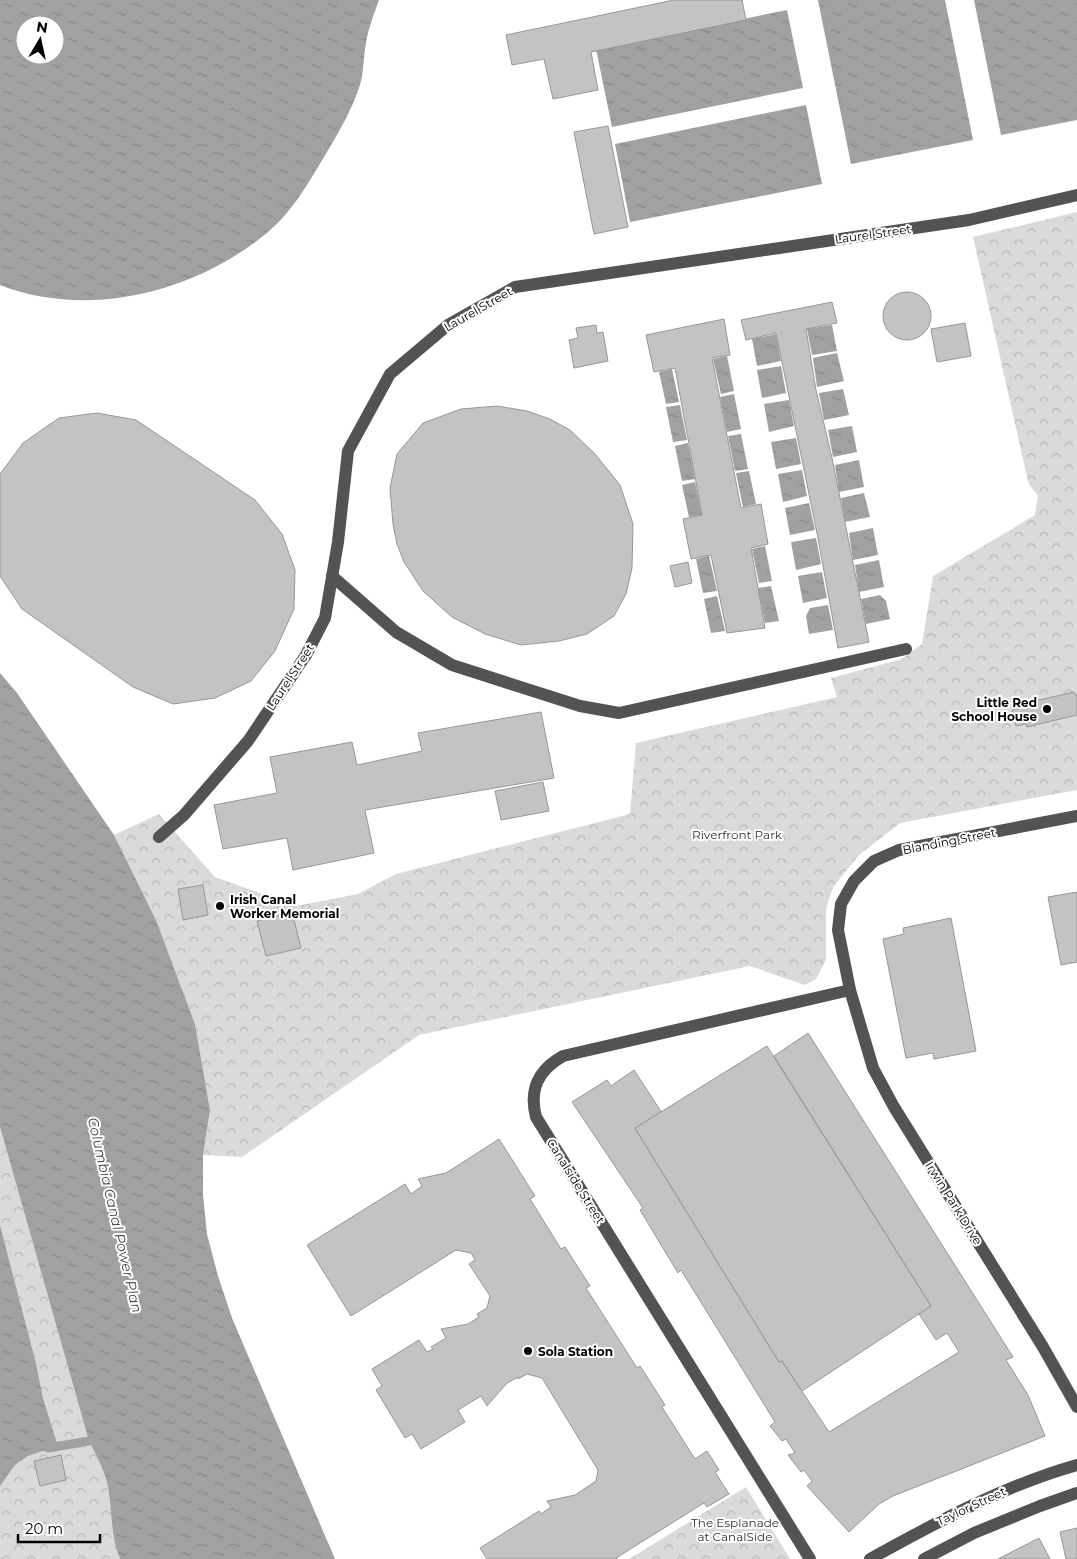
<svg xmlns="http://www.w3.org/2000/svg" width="1077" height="1559" font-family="Montserrat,sans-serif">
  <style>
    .forest { fill: url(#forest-crowns) }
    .water { fill: url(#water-ripples); fill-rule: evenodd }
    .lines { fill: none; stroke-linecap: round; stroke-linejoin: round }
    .stream { stroke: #a1a1a1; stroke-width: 9 }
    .building { fill: #c3c3c3; stroke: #979797 }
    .minor { stroke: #535353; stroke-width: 12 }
    .poi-dot { fill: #000; stroke: #fff; stroke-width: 2 }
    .labels { text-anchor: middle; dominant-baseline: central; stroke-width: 4; stroke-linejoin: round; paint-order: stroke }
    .street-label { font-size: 12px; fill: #000; stroke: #fff }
    .poi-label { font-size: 12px; font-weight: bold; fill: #000; stroke: #fff; text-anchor: start }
    .park-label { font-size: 12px; fill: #313131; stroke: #fff }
    .water-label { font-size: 14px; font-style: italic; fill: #424242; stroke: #fff }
  </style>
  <defs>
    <pattern id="forest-crowns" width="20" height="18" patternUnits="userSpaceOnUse" patternTransform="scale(1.25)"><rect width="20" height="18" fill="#dadada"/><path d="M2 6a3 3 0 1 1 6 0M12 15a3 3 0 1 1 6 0" fill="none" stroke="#b9b9b9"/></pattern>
    <pattern id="water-ripples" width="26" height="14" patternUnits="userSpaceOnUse" patternTransform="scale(1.25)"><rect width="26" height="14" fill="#a1a1a1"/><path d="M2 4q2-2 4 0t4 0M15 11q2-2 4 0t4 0" fill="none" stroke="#898989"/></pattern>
  </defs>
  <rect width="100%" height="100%" fill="#fff"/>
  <!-- forest -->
  <g class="forest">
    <polygon points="1077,212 1077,790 900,823 859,855 833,887 826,909 826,960 816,979 805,985 750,966 419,1035 242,1157 203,1155 210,1110 195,1024 156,920 114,835 159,814 215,877 296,906 358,894 396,874 630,814 636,743 837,697 831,678 902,659 922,644 933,576 1035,515 1038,496 1029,484 1027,477 973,237"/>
    <path d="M0,1127L89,1441C97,1457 107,1474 109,1493C112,1516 111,1537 120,1559H0V1486L15,1465L28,1456L58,1446L43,1398L36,1363L0,1225Z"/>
    <polygon points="746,1487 790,1559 629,1559"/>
  </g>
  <!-- water -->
  <g class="water">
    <path d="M0,0H379C374,14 368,29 366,43C363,58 364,75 359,88C351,111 339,132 327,152C309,182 291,215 263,236C192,293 87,319 0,285ZM25,25H55V55H25Z"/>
    <polygon points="818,0 945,0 973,140 851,164"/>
    <polygon points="974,0 1077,0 1077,120 1001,135"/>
    <polygon points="787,10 803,88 612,127 596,49"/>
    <polygon points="806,105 822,184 630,222 615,144"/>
    <polygon points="832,325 837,351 812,355 807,329"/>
    <polygon points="776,334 781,361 757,366 752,339"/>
    <polygon points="837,353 844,381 817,387 813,358"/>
    <polygon points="727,356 734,391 721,394 713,359"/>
    <polygon points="781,366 786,393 762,398 757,370"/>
    <polygon points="672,369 679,402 666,404 659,372"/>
    <polygon points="843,389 849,415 824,420 819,393"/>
    <polygon points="734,394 741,429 727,432 720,397"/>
    <polygon points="789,400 794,426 769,432 764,404"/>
    <polygon points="680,405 687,440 673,442 666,407"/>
    <polygon points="852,426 857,452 833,457 828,430"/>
    <polygon points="741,434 748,469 735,471 728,436"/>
    <polygon points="796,438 801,464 776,469 771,442"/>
    <polygon points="688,443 695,479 682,481 675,446"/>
    <polygon points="859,460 864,487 839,492 835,465"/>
    <polygon points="802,470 807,496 783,502 778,474"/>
    <polygon points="749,471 756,504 743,507 736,473"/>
    <polygon points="695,482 702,515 689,517 682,485"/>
    <polygon points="864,493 870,517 845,522 841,498"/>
    <polygon points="809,503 815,530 790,535 785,508"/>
    <polygon points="873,528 878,555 853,560 849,533"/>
    <polygon points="816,538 821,564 796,570 791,542"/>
    <polygon points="765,546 772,581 759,583 752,549"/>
    <polygon points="709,556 717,591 703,593 696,559"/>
    <polygon points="879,560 884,587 859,592 855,565"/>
    <polygon points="822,572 827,598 803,603 798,576"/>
    <polygon points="771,586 779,621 765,623 758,588"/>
    <polygon points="880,595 886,601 890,619 866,624 861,599"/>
    <polygon points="717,596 725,631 711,633 704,599"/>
    <polygon points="828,605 833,630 809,634 806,616 810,608"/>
    <path d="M0,673L17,693L114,835L156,920L195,1024L210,1110L203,1155V1195L207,1234L218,1276L232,1318L335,1559H120C111,1537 112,1516 109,1493C107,1474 97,1457 89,1441L0,1127Z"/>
    <polygon points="0,1225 36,1363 43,1398 58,1446 28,1456 15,1465 0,1486"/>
  </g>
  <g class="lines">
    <!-- stream -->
    <polyline class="stream" points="48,1448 89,1441"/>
  </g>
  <!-- building -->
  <g class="building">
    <polygon points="674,0 742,0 746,20 591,52 598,90 553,99 544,59 512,65 506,35"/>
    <polygon points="608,126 628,227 594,234 574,132"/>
    <circle cx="907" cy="316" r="24"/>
    <polygon points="832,302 837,323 806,329 816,390 832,458 869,642 838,648 817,533 776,333 746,340 741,320"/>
    <polygon points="724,319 730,355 712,358 741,508 761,504 768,544 751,548 765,628 727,633 711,555 691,559 683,519 702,515 675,368 654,372 646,335"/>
    <polygon points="965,323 971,356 937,362 931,329"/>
    <polygon points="596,325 597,333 603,332 608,361 574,368 569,340 578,338 576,328"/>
    <polygon points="497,406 527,411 550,419 570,430 595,454 620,485 633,524 632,568 626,594 614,616 587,634 559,641 521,645 485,634 452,617 423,591 404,562 397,544 393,524 390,488 397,454 423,423 461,409"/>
    <polygon points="97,413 136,420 255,500 282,534 295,570 294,609 275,651 251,681 215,698 173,704 133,687 22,609 0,576 0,474 23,443 59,418"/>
    <polygon points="688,562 692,583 675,587 670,566"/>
    <polygon points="1074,692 1075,695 1077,695 1077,715 1027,727 1026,724 1016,726 1012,710 1023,707 1022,704"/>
    <polygon points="541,712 554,778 365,810 374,853 293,870 287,838 223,849 214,805 277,793 270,757 352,742 357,765 422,751 418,733"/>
    <polygon points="543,782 549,811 501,820 495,791"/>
    <polygon points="203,885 208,915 183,920 178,889"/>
    <polygon points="1077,892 1077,962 1061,965 1048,897"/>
    <polygon points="292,912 301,948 266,956 257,921"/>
    <polygon points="951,918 976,1051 934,1059 933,1053 906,1058 883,939 904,934 903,928"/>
    <polygon points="808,1033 1013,1357 1006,1360 1028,1395 1045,1436 893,1496 879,1504 849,1532 807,1486 812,1481 804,1470 801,1472 788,1455 795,1453 786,1439 782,1441 770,1426 775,1422 681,1270 678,1273 640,1210 643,1208 572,1102 607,1080 611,1086 634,1070 662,1113 635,1128 779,1362 782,1361 829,1432 959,1352 947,1333 936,1340 919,1314 931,1306 774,1056"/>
    <polygon points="767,1046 931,1306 802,1391 782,1361 779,1362 635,1128"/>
    <polygon points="499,1139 535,1196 530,1199 561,1249 565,1247 590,1286 586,1288 637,1368 640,1366 665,1405 662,1407 695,1459 707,1451 719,1470 715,1472 729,1494 707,1507 704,1503 616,1558 617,1559 487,1559 480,1548 539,1511 541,1514 551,1507 547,1501 575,1495 596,1481 598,1470 542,1378 527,1374 518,1379 518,1377 507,1383 487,1406 481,1396 458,1410 465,1422 421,1449 412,1434 405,1438 376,1390 382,1386 372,1369 419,1340 427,1352 433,1349 431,1347 446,1338 441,1329 468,1324 479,1317 477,1314 487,1308 490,1296 469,1264 475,1260 471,1253 456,1250 351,1316 307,1245 405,1184 411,1194 422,1186 418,1179 446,1173"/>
    <polygon points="61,1455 66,1480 40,1486 34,1461"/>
    <polygon points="1077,1528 1077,1559 1066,1559 1060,1532"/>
    <polygon points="1039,1538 1050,1559 998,1559"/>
  </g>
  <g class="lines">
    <!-- minor -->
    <g class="minor">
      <polyline points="332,576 396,632 452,665 580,706 619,713 906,649"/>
      <polyline points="1077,816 899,850 874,861 854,881 841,904 838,930 850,990 873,1068 894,1107 1043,1347 1077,1407"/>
      <polyline points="159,837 184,815 248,741 306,655 325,618 338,542 348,451 390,374 448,325 515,287 969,220 1077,195"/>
      <path d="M810,1559L536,1117C529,1090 538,1070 563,1056L850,990"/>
      <path d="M870,1559C937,1522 1003,1486 1077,1465"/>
      <polyline points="924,1559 974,1533 1040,1506 1077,1493"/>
    </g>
  </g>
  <!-- markers -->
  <g class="poi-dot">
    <circle cx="1047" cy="709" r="5"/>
    <circle cx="220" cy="906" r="5"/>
    <circle cx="528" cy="1351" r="5"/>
  </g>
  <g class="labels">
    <!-- street labels -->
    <g class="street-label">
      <text transform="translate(873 234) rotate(-8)">Laurel Street</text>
      <text transform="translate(478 309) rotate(-30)">Laurel Street</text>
      <text transform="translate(290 677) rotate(-57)">Laurel Street</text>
      <text transform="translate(949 841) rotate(-11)">Blanding Street</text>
      <text transform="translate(576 1181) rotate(58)">Canalside Street</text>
      <text transform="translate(954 1203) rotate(58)">Irwin Park Drive</text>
      <text transform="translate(971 1506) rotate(-25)">Taylor Street</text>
    </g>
    <!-- poi labels -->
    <g class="poi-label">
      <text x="1037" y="702" text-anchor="end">Little Red<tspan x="1037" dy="14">School House</tspan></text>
      <text x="230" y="899">Irish Canal<tspan x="230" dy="14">Worker Memorial</tspan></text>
      <text x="538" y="1351">Sola Station</text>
    </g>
    <!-- park labels -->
    <g class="park-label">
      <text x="737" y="834">Riverfront Park</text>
      <text x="735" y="1522">The Esplanade<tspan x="735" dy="14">at CanalSide</tspan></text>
    </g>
    <!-- water labels -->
    <g class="water-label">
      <text transform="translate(115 1215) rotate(77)">Columbia Canal Power Plan</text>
    </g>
  </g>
  <!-- north arrow -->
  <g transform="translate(40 40) rotate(9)"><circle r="24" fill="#ffffff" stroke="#999999"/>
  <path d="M0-4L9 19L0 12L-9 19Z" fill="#000000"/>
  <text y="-8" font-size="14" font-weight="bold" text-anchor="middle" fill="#000000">N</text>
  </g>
  <!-- scale -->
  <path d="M18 1534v8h82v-8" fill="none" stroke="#000000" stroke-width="2.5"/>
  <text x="25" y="1534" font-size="15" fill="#000000" stroke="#ffffff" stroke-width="4" paint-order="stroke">20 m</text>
</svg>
